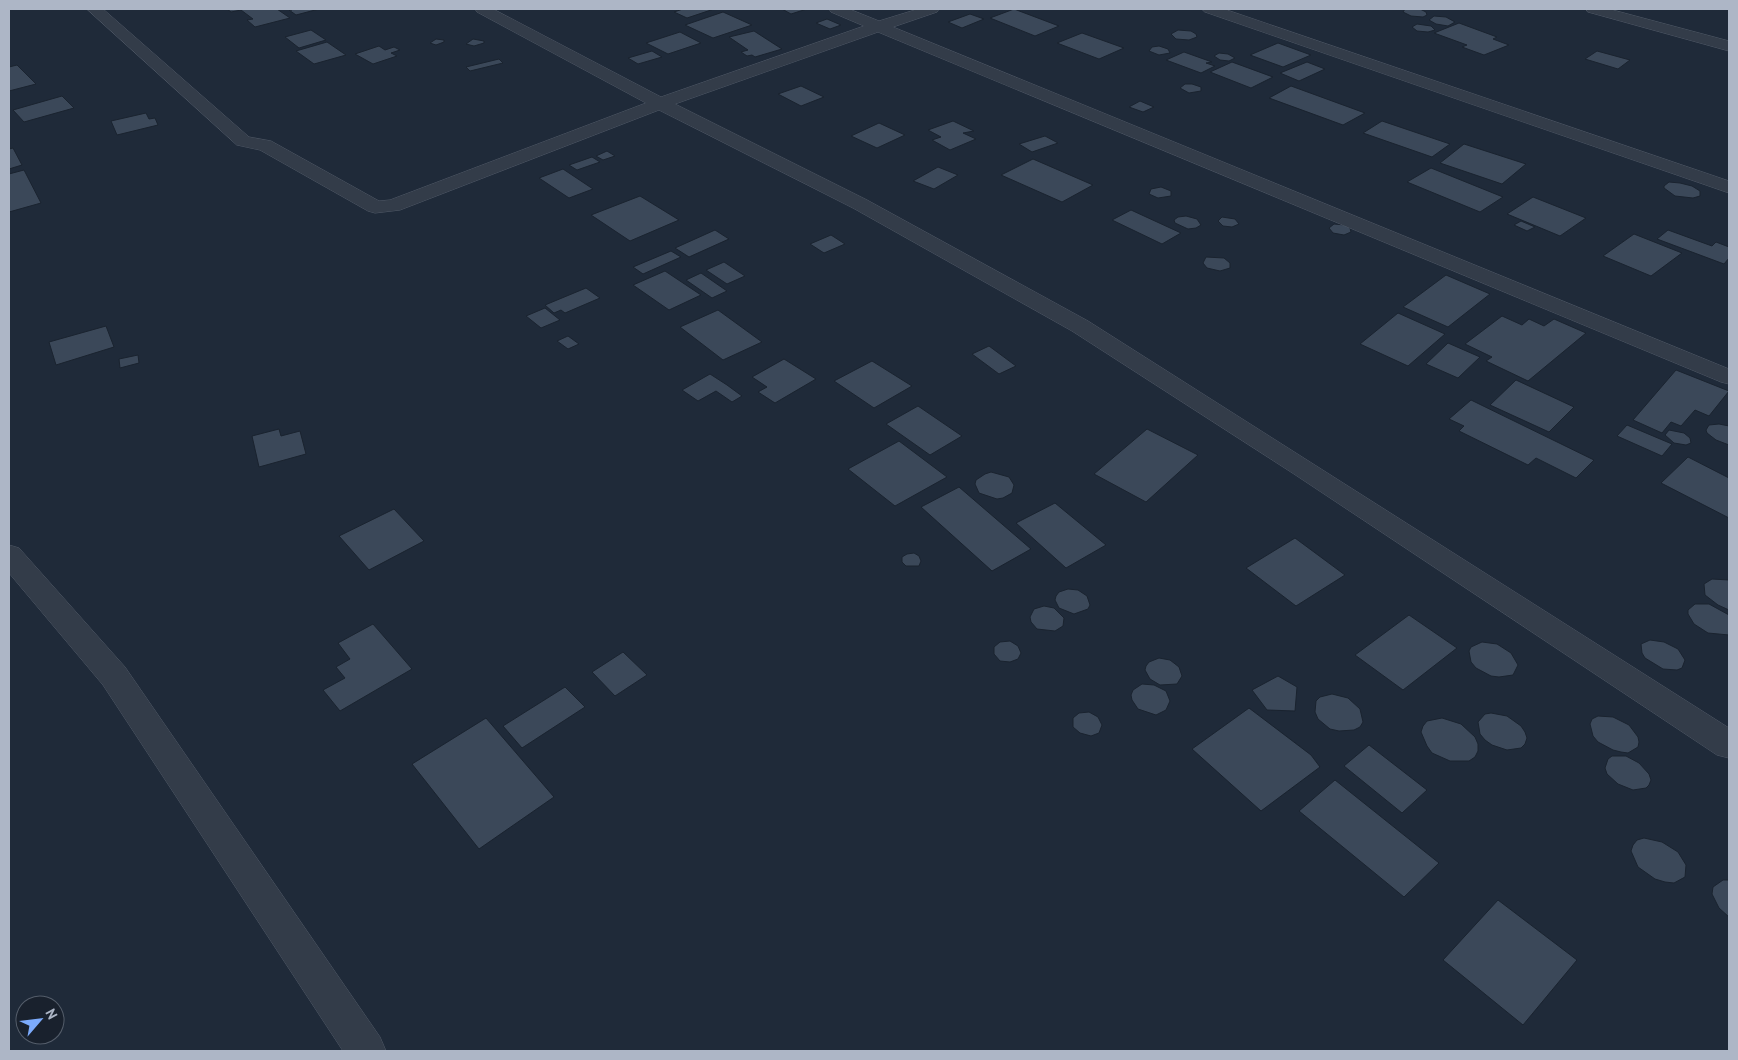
<svg xmlns="http://www.w3.org/2000/svg" width="1738" height="1060" font-family="'PT Sans',sans-serif">
  <style>
    .building { fill: #3b4859; stroke: #1a232f }
    .lines { fill: none; stroke-linecap: round; stroke-linejoin: round }
    .minor-casing { stroke: #505967; stroke-width: 1 }
    .minor { fill: #333c49; fill-rule: evenodd }
  </style>
  <rect width="100%" height="100%" fill="#1f2a39"/>
  <!-- building -->
  <g class="building">
    <polygon points="227,9 277,9 290,18 255,27 247,20 253,19 241,10 231,12"/>
    <polygon points="290,9 319,9 296,15 289,10 292,10"/>
    <polygon points="683,9 714,9 687,18 674,12"/>
    <polygon points="782,9 807,9 791,14"/>
    <polygon points="1014,9 1059,26 1035,36 990,18"/>
    <polygon points="1405,9 1420,9 1426,12 1427,15 1423,17 1411,16 1403,12"/>
    <polygon points="723,12 752,25 713,38 685,25"/>
    <polygon points="970,14 984,19 962,28 948,22"/>
    <polygon points="1434,16 1446,17 1455,22 1448,26 1436,24 1429,20"/>
    <polygon points="827,19 841,25 830,29 816,23"/>
    <polygon points="1459,23 1497,37 1493,39 1509,45 1484,55 1462,47 1467,45 1434,33"/>
    <polygon points="1417,24 1431,26 1435,30 1428,32 1417,31 1412,27"/>
    <polygon points="311,30 326,40 299,48 285,37"/>
    <polygon points="1178,30 1191,31 1196,34 1197,37 1189,40 1176,39 1171,34"/>
    <polygon points="754,31 782,49 755,57 752,55 747,56 741,52 748,50 729,37"/>
    <polygon points="680,32 701,43 668,54 646,43"/>
    <polygon points="1082,33 1124,48 1099,59 1057,43"/>
    <polygon points="436,39 444,40 444,42 436,45 430,43"/>
    <polygon points="473,39 484,41 484,43 474,46 466,44"/>
    <polygon points="327,42 346,55 314,64 296,51"/>
    <polygon points="1278,43 1311,55 1283,67 1250,55"/>
    <polygon points="379,46 385,50 394,47 400,50 391,53 397,56 373,64 355,54"/>
    <polygon points="1159,46 1168,49 1170,53 1159,55 1149,51 1152,47"/>
    <polygon points="652,51 662,57 638,64 628,58"/>
    <polygon points="1597,51 1630,60 1618,69 1585,59"/>
    <polygon points="1184,52 1212,62 1206,63 1215,66 1201,73 1166,60"/>
    <polygon points="1219,53 1228,54 1235,58 1229,61 1220,60 1214,56"/>
    <polygon points="499,59 503,63 470,71 466,67"/>
    <polygon points="1232,62 1273,77 1251,88 1210,72"/>
    <polygon points="1307,62 1325,69 1299,81 1280,73"/>
    <polygon points="17,65 36,84 9,91 9,67"/>
    <polygon points="1192,84 1201,87 1201,91 1189,93 1180,88 1185,84"/>
    <polygon points="801,86 824,97 801,106 778,94"/>
    <polygon points="1291,86 1365,113 1343,125 1269,98"/>
    <polygon points="62,96 74,108 24,122 13,110"/>
    <polygon points="1140,101 1154,107 1143,112 1129,107"/>
    <polygon points="146,113 149,119 155,118 158,125 117,135 111,121"/>
    <polygon points="953,121 974,131 963,133 976,139 950,150 932,140 941,137 928,130"/>
    <polygon points="1382,121 1450,144 1432,157 1363,133"/>
    <polygon points="879,123 905,135 877,148 851,136"/>
    <polygon points="1045,136 1058,143 1032,152 1019,144"/>
    <polygon points="1464,144 1526,164 1502,184 1440,163"/>
    <polygon points="13,148 22,165 9,169 9,149"/>
    <polygon points="607,151 615,156 603,160 596,156"/>
    <polygon points="592,157 600,162 577,170 569,165"/>
    <polygon points="1033,159 1093,185 1062,202 1001,175"/>
    <polygon points="938,167 958,175 934,189 913,181"/>
    <polygon points="1431,168 1503,197 1480,212 1407,182"/>
    <polygon points="563,169 593,189 569,198 539,178"/>
    <polygon points="24,170 41,203 9,212 9,174"/>
    <polygon points="1669,182 1680,183 1692,186 1700,191 1700,196 1693,198 1675,196 1664,188 1664,186"/>
    <polygon points="1161,187 1171,191 1171,196 1158,198 1149,194 1151,189"/>
    <polygon points="640,196 679,220 630,241 591,215"/>
    <polygon points="1533,197 1586,218 1560,236 1507,214"/>
    <polygon points="1131,210 1181,233 1162,244 1112,220"/>
    <polygon points="1186,216 1197,219 1201,225 1196,228 1188,229 1175,223 1174,220 1178,217"/>
    <polygon points="1222,217 1235,219 1239,224 1232,227 1223,226 1218,221"/>
    <polygon points="1521,221 1535,227 1527,231 1514,225"/>
    <polygon points="1334,224 1345,225 1350,228 1351,232 1344,235 1333,233 1329,228"/>
    <polygon points="715,230 729,239 689,257 675,248"/>
    <polygon points="1668,230 1712,246 1716,242 1729,247 1729,258 1724,264 1657,239"/>
    <polygon points="1634,234 1682,253 1651,276 1603,256"/>
    <polygon points="831,235 845,244 824,253 810,244"/>
    <polygon points="671,251 681,257 643,274 633,267"/>
    <polygon points="1206,257 1224,258 1230,263 1230,268 1220,271 1207,268 1203,263"/>
    <polygon points="724,262 745,276 727,284 706,270"/>
    <polygon points="665,271 701,295 669,310 633,285"/>
    <polygon points="701,273 727,291 712,298 686,280"/>
    <polygon points="1446,275 1490,294 1448,327 1403,307"/>
    <polygon points="586,288 600,298 565,313 561,310 554,313 545,305"/>
    <polygon points="545,308 560,320 541,328 526,316"/>
    <polygon points="718,310 762,342 723,360 680,327"/>
    <polygon points="1398,313 1445,334 1408,366 1360,344"/>
    <polygon points="1502,316 1522,325 1529,319 1544,326 1554,319 1586,333 1528,381 1486,361 1492,357 1465,344"/>
    <polygon points="106,326 114,347 56,365 49,342"/>
    <polygon points="568,336 579,344 568,349 557,341"/>
    <polygon points="1448,343 1480,357 1458,378 1426,364"/>
    <polygon points="989,346 1016,366 999,374 972,354"/>
    <polygon points="138,355 139,363 120,368 119,359"/>
    <polygon points="784,359 816,379 775,403 758,392 767,387 752,377"/>
    <polygon points="872,361 912,386 874,408 834,381"/>
    <polygon points="1676,370 1729,391 1709,416 1695,410 1681,426 1671,422 1662,433 1633,420"/>
    <polygon points="710,374 727,385 742,396 732,402 716,391 698,401 682,390"/>
    <polygon points="1516,380 1574,407 1549,432 1490,405"/>
    <polygon points="1471,400 1594,460 1576,478 1536,458 1528,465 1459,431 1464,426 1449,419"/>
    <polygon points="918,406 962,436 930,455 886,424"/>
    <polygon points="1719,424 1729,426 1729,445 1716,440 1707,433 1706,430 1709,425"/>
    <polygon points="1627,425 1672,444 1662,456 1617,436"/>
    <polygon points="279,429 281,436 300,431 306,454 259,467 252,436"/>
    <polygon points="1147,429 1198,455 1146,502 1094,474"/>
    <polygon points="1669,430 1684,433 1690,438 1691,443 1686,445 1674,443 1665,435"/>
    <polygon points="899,441 947,477 895,506 848,469"/>
    <polygon points="1688,457 1729,478 1729,518 1661,483"/>
    <polygon points="991,472 1009,477 1014,485 1012,493 1003,498 997,499 979,493 975,484 976,480 985,474"/>
    <polygon points="959,487 1031,549 992,571 921,507"/>
    <polygon points="1055,503 1106,545 1066,568 1016,523"/>
    <polygon points="394,509 424,541 369,570 339,536"/>
    <polygon points="1295,538 1345,575 1296,606 1246,568"/>
    <polygon points="914,553 919,556 921,561 919,566 906,566 902,562 902,557 907,554"/>
    <polygon points="1712,579 1729,580 1729,610 1718,605 1705,595 1704,584"/>
    <polygon points="1068,589 1078,590 1087,596 1090,605 1088,609 1074,614 1059,608 1055,600 1056,596 1059,592"/>
    <polygon points="1695,604 1709,604 1729,615 1729,635 1708,633 1694,624 1688,614 1688,610"/>
    <polygon points="1044,606 1054,608 1064,618 1063,626 1055,631 1037,629 1031,622 1030,617 1034,609"/>
    <polygon points="1409,615 1457,648 1403,690 1355,655"/>
    <polygon points="373,624 412,669 340,711 323,690 345,678 336,667 350,659 338,643"/>
    <polygon points="1650,640 1664,642 1678,649 1685,660 1682,668 1677,670 1663,669 1645,658 1642,653 1641,644"/>
    <polygon points="1010,641 1018,646 1021,653 1018,659 1010,662 1000,661 994,654 994,647 1000,642"/>
    <polygon points="1482,642 1497,644 1511,653 1518,665 1513,675 1499,677 1491,676 1476,668 1471,662 1469,651 1471,647"/>
    <polygon points="623,652 647,675 615,696 592,672"/>
    <polygon points="1159,658 1170,660 1179,667 1182,676 1177,684 1160,685 1150,679 1145,670 1146,666 1149,662"/>
    <polygon points="1278,676 1297,687 1295,711 1267,710 1252,690"/>
    <polygon points="1142,684 1154,685 1166,691 1170,701 1166,710 1156,715 1138,709 1132,700 1131,695 1133,690"/>
    <polygon points="565,687 585,707 522,748 503,726"/>
    <polygon points="1332,694 1348,698 1360,709 1363,722 1360,727 1354,730 1339,731 1330,729 1318,719 1315,712 1316,701 1320,697"/>
    <polygon points="1249,708 1311,755 1320,767 1261,811 1192,749"/>
    <polygon points="1089,712 1098,717 1102,725 1099,733 1091,736 1080,733 1073,727 1073,718 1079,713"/>
    <polygon points="1491,713 1507,716 1521,726 1525,732 1527,738 1525,744 1521,748 1507,750 1492,745 1485,740 1480,734 1478,722 1485,714"/>
    <polygon points="1598,716 1613,717 1629,725 1638,737 1639,742 1638,747 1628,753 1621,752 1613,750 1598,742 1593,736 1590,724 1592,719"/>
    <polygon points="486,718 554,797 479,849 412,764"/>
    <polygon points="1442,718 1461,724 1475,737 1478,744 1478,751 1475,757 1469,761 1450,761 1432,753 1427,746 1421,732 1423,726 1427,721"/>
    <polygon points="1369,745 1427,790 1402,813 1344,766"/>
    <polygon points="1612,756 1626,756 1639,763 1649,774 1651,780 1649,785 1646,788 1633,790 1618,784 1607,774 1605,768 1608,759"/>
    <polygon points="1335,780 1439,863 1404,897 1299,811"/>
    <polygon points="1644,838 1662,842 1678,852 1686,865 1685,877 1674,883 1665,882 1655,879 1638,867 1631,851 1633,845 1637,840"/>
    <polygon points="1723,880 1729,880 1729,917 1719,908 1712,894 1713,887"/>
    <polygon points="1498,900 1577,960 1523,1025 1443,960"/>
  </g>
  <g class="lines">
    <!-- minor casing -->
    <g class="minor-casing">
      <g id="minor">
        <polygon points="87,9 103,9 249,137 271,141 379,201 390,200 646,103 477,12 475,9 493,9 661,97 864,26 831,12 829,9 849,9 879,21 918,9 939,9 937,12 893,27 1729,369 1729,384 1721,382 878,32 675,104 867,200 1088,321 1729,728 1729,758 1717,755 1294,474 1072,331 853,208 659,110 400,210 375,213 368,211 260,150 237,145"/>
        <polygon points="1202,9 1224,9 1729,181 1729,193 1205,12"/>
        <polygon points="1586,9 1609,9 1729,41 1729,51 1588,12"/>
        <polygon points="9,545 19,548 125,667 380,1037 386,1051 343,1051 103,685 9,573"/>
      </g>
    </g>
    <!-- minor -->
    <use href="#minor" class="minor"/>
  </g>
  <!-- border -->
  <rect width="1738" height="1060" fill="none" stroke="#adb6c6" stroke-width="20"/>
  <!-- north arrow -->
  <g transform="translate(40 1020) rotate(62)"><circle r="24" fill="#19212d" stroke="#545d6a"/>
  <path d="M0-4L9 19L0 12L-9 19Z" fill="#7cabfc"/>
  <text y="-8" font-size="14" font-weight="bold" text-anchor="middle" fill="#adb6c6">N</text>
  </g>
</svg>
